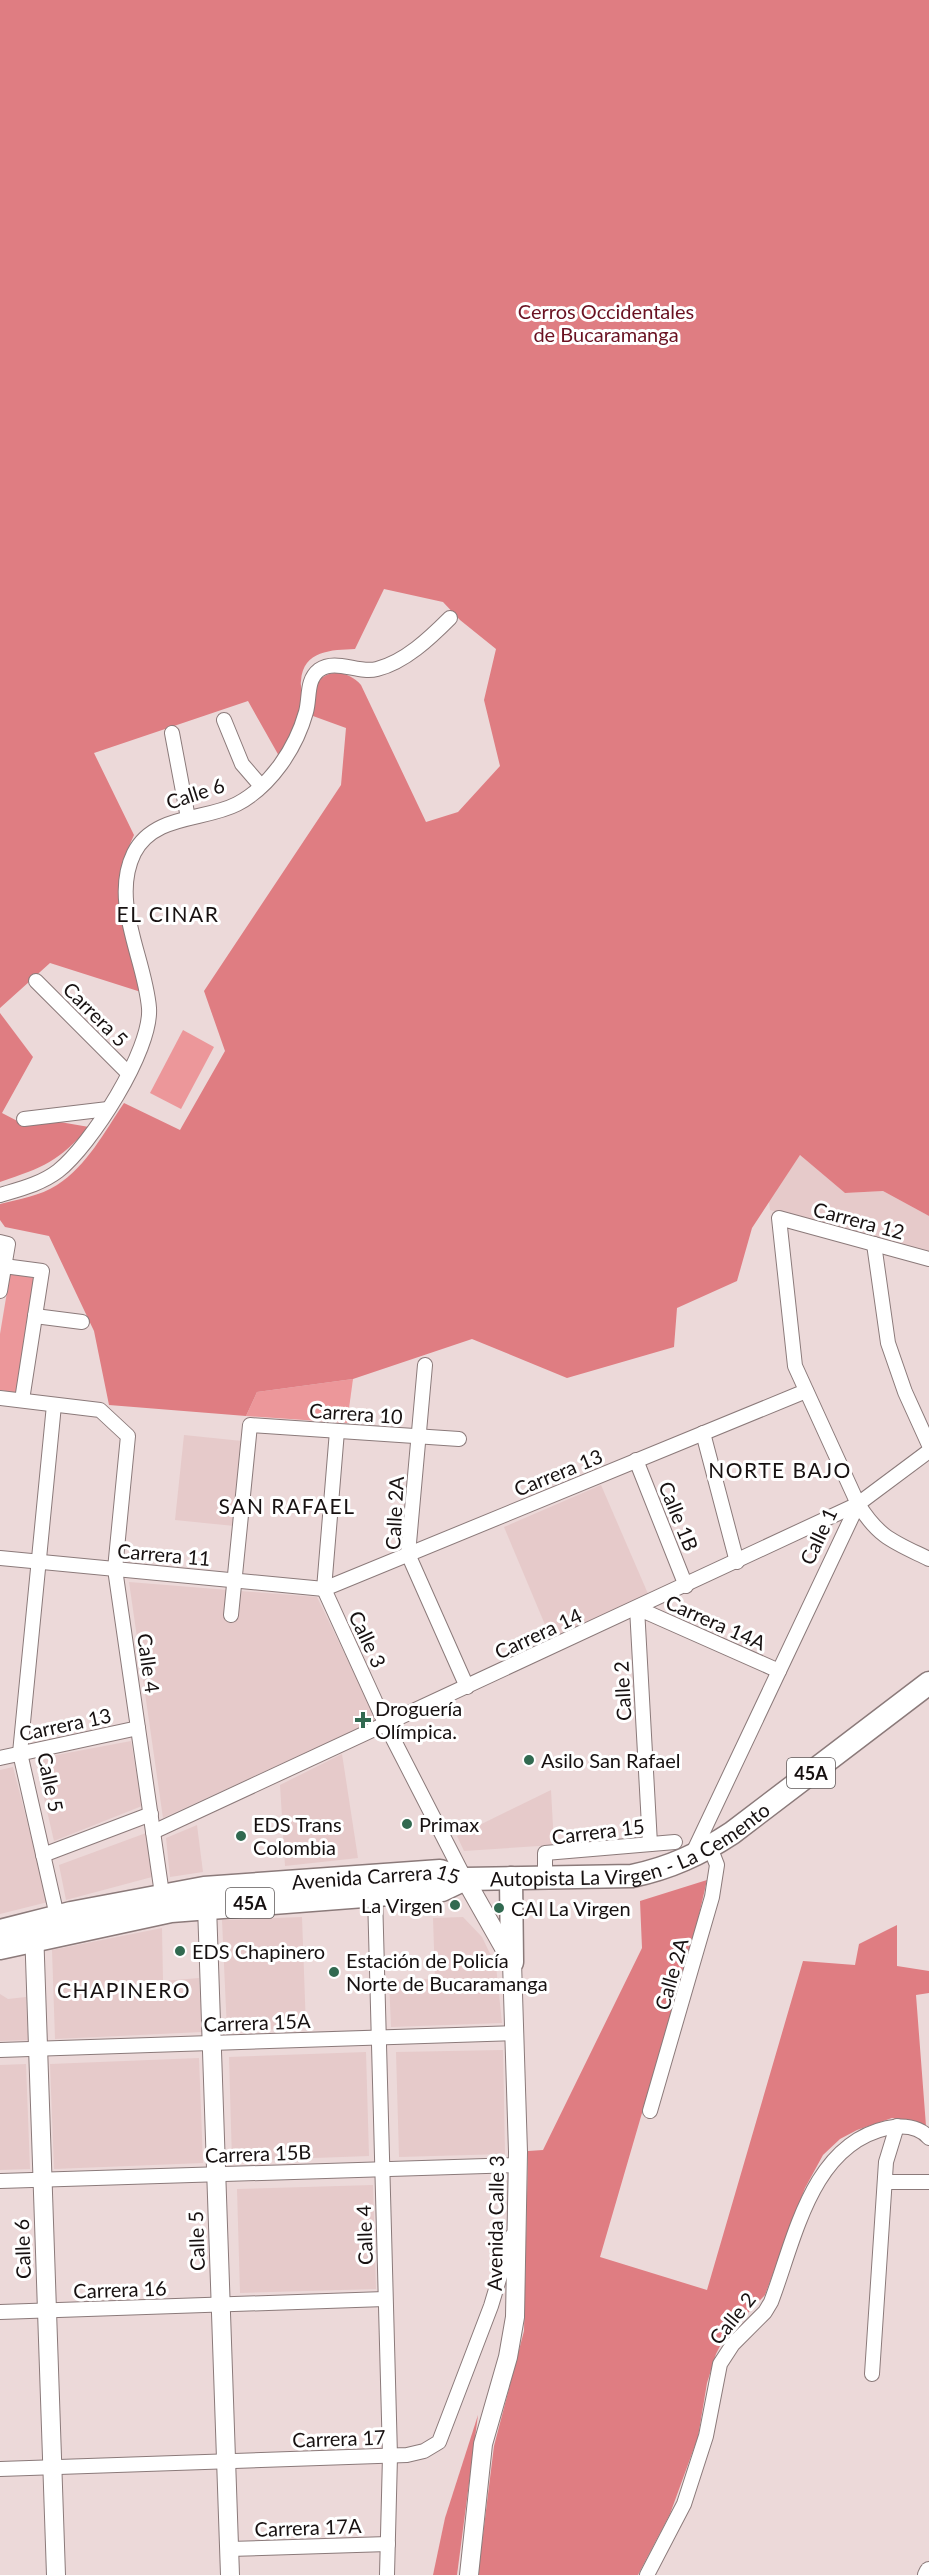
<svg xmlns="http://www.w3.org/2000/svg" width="929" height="2575" font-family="Lato,sans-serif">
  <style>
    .built { fill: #e6caca }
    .green { fill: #ec979a }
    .forest { fill: #df7d82 }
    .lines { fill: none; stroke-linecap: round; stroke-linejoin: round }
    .minor-casing { stroke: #8b7a7a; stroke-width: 16 }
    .tertiary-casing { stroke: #8b7a7a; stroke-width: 20 }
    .primary-casing { stroke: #8b7a7a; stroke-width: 25 }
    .minor { stroke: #fff; stroke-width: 14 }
    .tertiary { stroke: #fff; stroke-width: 18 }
    .primary { stroke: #fff; stroke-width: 22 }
    .poi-dot { fill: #316950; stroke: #fff; stroke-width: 2 }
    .labels { text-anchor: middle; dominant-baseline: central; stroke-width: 6; stroke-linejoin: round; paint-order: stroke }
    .shield { fill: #fff; stroke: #5d5858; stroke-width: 1.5 }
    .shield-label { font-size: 18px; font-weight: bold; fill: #171111 }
    .park-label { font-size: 20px; fill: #6a1121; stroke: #fff }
    .street-label { font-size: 20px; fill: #171111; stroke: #fff }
    .poi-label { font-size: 20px; fill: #171111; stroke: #fff; text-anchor: start }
    .neighbourhood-label { font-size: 21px; letter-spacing: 1.5px; fill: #171111; stroke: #fff }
  </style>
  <rect width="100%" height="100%" fill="#ecd9d9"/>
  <!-- built -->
  <g class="built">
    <polygon points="800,1155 845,1193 883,1191 929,1216 929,1252 770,1210 769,1201"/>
    <polygon points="184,1435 242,1441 234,1526 175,1520"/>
    <polygon points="601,1485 649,1596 551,1639 504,1527"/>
    <polygon points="129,1582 317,1597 377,1720 163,1818"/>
    <polygon points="131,1741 142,1806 54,1841 35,1759"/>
    <polygon points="342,1754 358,1858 285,1866 280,1785"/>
    <polygon points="13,1767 48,1902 0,1914 0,1770"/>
    <polygon points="551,1790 554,1845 464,1851 457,1836"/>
    <polygon points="197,1825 203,1872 170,1877 166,1838"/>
    <polygon points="146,1833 152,1877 66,1900 59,1865"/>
    <polygon points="302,1917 306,2028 227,2031 222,1920"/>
    <polygon points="463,1917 482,1937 496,1966 502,2023 391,2027 389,1980 435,1979 433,1918"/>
    <polygon points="162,1928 163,1981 199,1978 202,2032 55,2039 52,1950"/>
    <polygon points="0,1994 8,1999 26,1997 28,2040 0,2041"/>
    <polygon points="503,2050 505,2154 399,2157 396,2052"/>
    <polygon points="366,2052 369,2156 232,2161 229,2057"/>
    <polygon points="199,2058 203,2163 54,2169 50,2064"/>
    <polygon points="26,2064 30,2169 0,2170 0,2065"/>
    <polygon points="373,2185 376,2289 240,2293 237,2189"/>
  </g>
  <!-- green -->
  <g class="green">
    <polygon points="183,1030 214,1047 181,1109 150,1093"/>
    <polygon points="10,1274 36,1278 17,1393 0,1390 0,1334"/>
    <polygon points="353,1379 347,1423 246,1416 257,1392"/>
  </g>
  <!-- forest -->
  <g class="forest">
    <path d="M0,0H929V1216L883,1191L845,1193L800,1155L752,1228L737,1281L677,1308L674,1347L567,1378L472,1339L353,1379L257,1392L246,1416L109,1405L94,1331L49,1236L5,1227L0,1220V1204C19,1199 40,1196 57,1185C87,1166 105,1131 124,1103L180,1130L225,1051L204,991L341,785L346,728L313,716C313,709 312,699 314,691C320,667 348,669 361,685L426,822L458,812L500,766L484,700L496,649L460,620L443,602L384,589L355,649C332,650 303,650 301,681C300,687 303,693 303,700C301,721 290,739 279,756L248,701L94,753L134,835L123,860L120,899L141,992L50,963L0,1008Z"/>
    <path d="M0,1013L33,1057L2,1113L27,1126L60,1122L89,1127C58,1162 44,1167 0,1182Z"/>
    <polygon points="707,1880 696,1928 600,2257 707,2290 803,1961 855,1965 859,1944 897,1925 897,1966 929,1971 929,1993 916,1995 926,2126 892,2118 857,2130 840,2139 823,2155 805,2188 765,2295 724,2338 716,2354 707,2383 698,2437 670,2514 638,2575 478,2575 494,2446 524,2331 528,2151 543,2150 642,1948 640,1901"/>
    <polygon points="478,2415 457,2575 433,2575 445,2518"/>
  </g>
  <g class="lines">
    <!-- minor casing -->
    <g class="minor-casing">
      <g id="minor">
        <polyline points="224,720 242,764 261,786"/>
        <polyline points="172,733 188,818"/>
        <polyline points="36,981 128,1073"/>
        <polyline points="24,1119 108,1109"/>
        <path d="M0,1195C20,1189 41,1184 58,1171C91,1145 152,1050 149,1008C145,958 110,902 134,853C154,814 204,821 237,804C271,786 296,748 306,712C310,698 306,680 319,670C336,658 358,674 377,669C405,662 430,638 450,618"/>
        <polyline points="0,1242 8,1244 0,1291"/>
        <polyline points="874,1244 888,1343 905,1392 929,1445"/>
        <path d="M929,1259L779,1218L795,1366L858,1504C879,1538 894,1542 929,1559"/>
        <polyline points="4,1266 42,1271 22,1400"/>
        <polyline points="35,1316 82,1322"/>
        <polyline points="425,1365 408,1554 467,1687"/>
        <polyline points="0,1398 100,1410 128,1436 115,1569 162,1894"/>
        <polyline points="54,1405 20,1753 57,1916"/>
        <polyline points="337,1431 324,1589 386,1725 465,1879"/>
        <polyline points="703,1433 737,1562"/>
        <polyline points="636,1460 686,1586"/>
        <polyline points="0,1558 324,1589 806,1391"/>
        <polyline points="231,1615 250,1425 459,1439"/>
        <polyline points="0,1758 138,1728"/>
        <polyline points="153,1832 858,1504 929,1451"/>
        <polyline points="650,1844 637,1608 779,1671"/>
        <polyline points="43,1855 151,1814"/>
        <polyline points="692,1855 858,1504"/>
        <polyline points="545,1877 545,1853 675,1842"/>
        <polyline points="375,1895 390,2456 387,2575"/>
        <polyline points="0,2050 514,2033"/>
        <polyline points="650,2111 712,1897 717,1865 710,1847"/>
        <polyline points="0,2181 518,2165"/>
        <polyline points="886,2182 929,2182"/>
        <polyline points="0,2312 385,2299"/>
        <polyline points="872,2374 886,2162 897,2126"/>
        <polyline points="0,2469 407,2455 424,2451 439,2442 491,2306 512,2236"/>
        <polyline points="229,2549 388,2544"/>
        <path d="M647,2575L684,2504L706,2436L720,2364L733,2344L765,2312L771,2302C795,2239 811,2145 887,2128C902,2125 919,2126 929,2138"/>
      </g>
    </g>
    <!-- tertiary casing -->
    <g class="tertiary-casing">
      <g id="tertiary">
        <polyline points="465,1879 512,1962 518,2152 515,2317 508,2357 483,2444 469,2575"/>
        <polyline points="207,1906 230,2575"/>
        <polyline points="34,1929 56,2575"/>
        <polyline points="927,2575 929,2571"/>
      </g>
    </g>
    <!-- primary casing -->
    <g class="primary-casing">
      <g id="primary">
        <polyline points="511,1878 512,1962"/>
        <path id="s1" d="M0,1931L71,1913L204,1888L440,1871L465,1879L632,1876C670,1868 700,1854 732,1833L929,1683"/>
        <polyline points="0,1948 171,1911 442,1890 465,1879"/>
      </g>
    </g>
    <!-- minor -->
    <use href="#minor" class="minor"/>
    <!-- tertiary -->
    <use href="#tertiary" class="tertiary"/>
    <!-- primary -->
    <use href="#primary" class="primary"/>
  </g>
  <!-- markers -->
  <g class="poi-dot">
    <path d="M360 1711h6v6h6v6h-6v6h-6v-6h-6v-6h6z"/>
    <circle cx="529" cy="1760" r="6"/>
    <circle cx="407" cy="1824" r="6"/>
    <circle cx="241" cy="1836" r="6"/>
    <circle cx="455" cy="1905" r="6"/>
    <circle cx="499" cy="1908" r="6"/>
    <circle cx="180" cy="1951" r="6"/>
    <circle cx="334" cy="1972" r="6"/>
  </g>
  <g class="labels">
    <!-- shield labels -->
    <g class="shield">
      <rect x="787" y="1758" width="48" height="30" rx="4.5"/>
      <rect x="226" y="1888" width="48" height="30" rx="4.5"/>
    </g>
    <g class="shield-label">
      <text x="811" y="1773">45A</text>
      <text x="250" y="1903">45A</text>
    </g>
    <!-- park labels -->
    <g class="park-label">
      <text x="606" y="311">Cerros Occidentales<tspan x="606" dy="23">de Bucaramanga</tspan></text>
    </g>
    <!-- street labels -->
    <g class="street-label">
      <text transform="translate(195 793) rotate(-18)">Calle 6</text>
      <text transform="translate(96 1014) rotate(45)">Carrera 5</text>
      <text transform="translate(859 1220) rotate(15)">Carrera 12</text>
      <text transform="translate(356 1413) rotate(4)">Carrera 10</text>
      <text transform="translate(558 1472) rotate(-22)">Carrera 13</text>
      <text transform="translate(394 1513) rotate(-87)">Calle 2A</text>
      <text transform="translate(679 1516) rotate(68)">Calle 1B</text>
      <text transform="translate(818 1536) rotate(-65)">Calle 1</text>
      <text transform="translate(164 1554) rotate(5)">Carrera 11</text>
      <text transform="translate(716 1622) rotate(24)">Carrera 14A</text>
      <text transform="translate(538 1633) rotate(-25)">Carrera 14</text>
      <text transform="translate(368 1639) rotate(65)">Calle 3</text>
      <text transform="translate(149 1663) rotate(82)">Calle 4</text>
      <text transform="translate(622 1691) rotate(-93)">Calle 2</text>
      <text transform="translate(65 1724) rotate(-12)">Carrera 13</text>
      <text transform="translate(51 1782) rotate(78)">Calle 5</text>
      <text transform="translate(598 1831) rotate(-7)">Carrera 15</text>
      <text stroke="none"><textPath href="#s1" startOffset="644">Autopista La Virgen - La Cemento</textPath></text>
      <text stroke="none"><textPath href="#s1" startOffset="381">Avenida Carrera 15</textPath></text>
      <text transform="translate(671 1974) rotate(-74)">Calle 2A</text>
      <text transform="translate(257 2022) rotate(-2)">Carrera 15A</text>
      <text transform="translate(258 2153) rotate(-2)">Carrera 15B</text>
      <text transform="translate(495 2223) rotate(-89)">Avenida Calle 3</text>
      <text transform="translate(364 2235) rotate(-92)">Calle 4</text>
      <text transform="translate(196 2241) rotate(-92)">Calle 5</text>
      <text transform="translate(22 2249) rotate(-92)">Calle 6</text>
      <text transform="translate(120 2289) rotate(-2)">Carrera 16</text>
      <text transform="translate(732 2318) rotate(-51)">Calle 2</text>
      <text transform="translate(339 2438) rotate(-2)">Carrera 17</text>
      <text transform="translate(308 2527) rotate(-2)">Carrera 17A</text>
    </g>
    <!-- poi labels -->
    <g class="poi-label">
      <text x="375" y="1708">Droguería<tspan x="375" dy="23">Olímpica.</tspan></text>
      <text x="541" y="1760">Asilo San Rafael</text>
      <text x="253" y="1824">EDS Trans<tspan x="253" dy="23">Colombia</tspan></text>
      <text x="419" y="1824">Primax</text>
      <text x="443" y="1905" text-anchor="end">La Virgen</text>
      <text x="511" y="1908">CAI La Virgen</text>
      <text x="192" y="1951">EDS Chapinero</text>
      <text x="346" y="1960">Estación de Policía<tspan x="346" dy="23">Norte de Bucaramanga</tspan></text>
    </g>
    <!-- neighbourhood labels -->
    <g class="neighbourhood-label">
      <text x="168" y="913">EL CINAR</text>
      <text x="780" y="1469">NORTE BAJO</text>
      <text x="287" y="1505">SAN RAFAEL</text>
      <text x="124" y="1989">CHAPINERO</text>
    </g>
  </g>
</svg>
